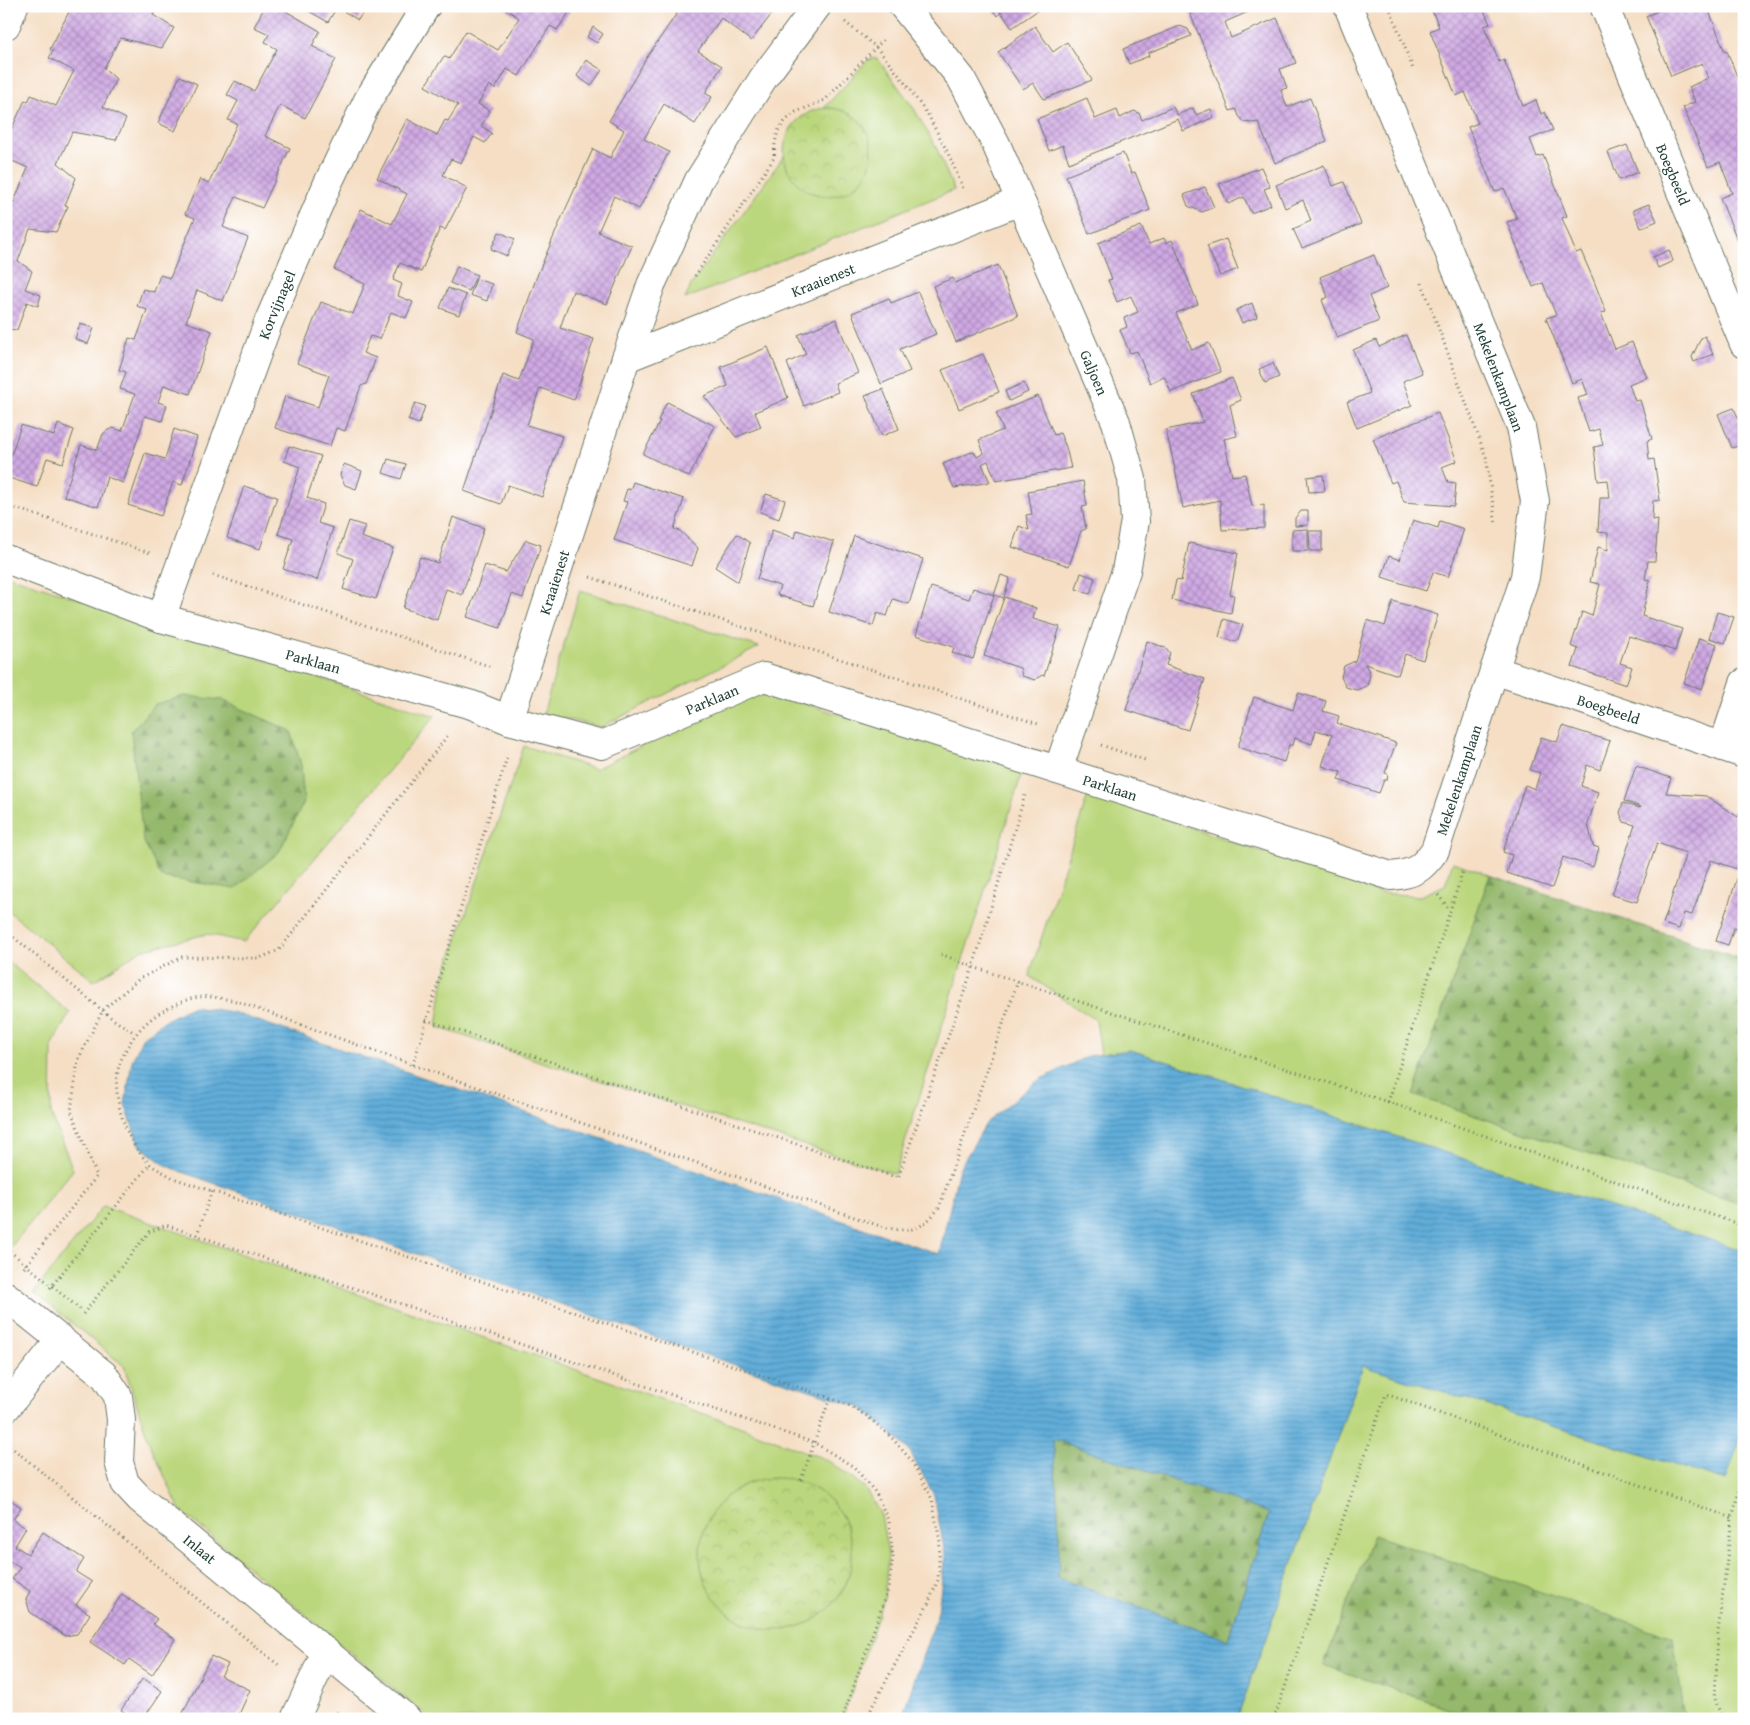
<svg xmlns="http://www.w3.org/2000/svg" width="1750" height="1725" font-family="'Gentium Book Plus',serif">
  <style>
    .grass { fill: #bbd77d; stroke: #6d8a58 }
    .forest { fill: url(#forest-firs); stroke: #5a7a50 }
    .park { fill: url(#park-crowns); stroke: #6d8a58 }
    .water { fill: url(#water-rules); stroke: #407587; fill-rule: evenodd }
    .building { fill: url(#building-cross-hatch) }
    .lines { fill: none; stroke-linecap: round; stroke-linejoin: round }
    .street-casing { stroke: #6a7566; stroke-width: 30 }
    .path { stroke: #6a7566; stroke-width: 3; stroke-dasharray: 1 4; stroke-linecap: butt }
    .street { stroke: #fff; stroke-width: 28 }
    .labels { text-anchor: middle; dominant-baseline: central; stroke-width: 5; stroke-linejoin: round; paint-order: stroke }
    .street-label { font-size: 15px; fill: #1f3d34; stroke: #fff }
  </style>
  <defs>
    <pattern id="forest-firs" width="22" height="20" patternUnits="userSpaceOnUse" patternTransform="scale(1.25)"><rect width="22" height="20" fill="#94b86c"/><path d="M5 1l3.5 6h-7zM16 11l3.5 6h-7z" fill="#78975a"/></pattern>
    <pattern id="park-crowns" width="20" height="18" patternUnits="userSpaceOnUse" patternTransform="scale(1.25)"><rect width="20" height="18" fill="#bbd77d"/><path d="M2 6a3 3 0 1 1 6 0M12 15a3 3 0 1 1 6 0" fill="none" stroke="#a0b96d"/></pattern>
    <pattern id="water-rules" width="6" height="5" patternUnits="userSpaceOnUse" patternTransform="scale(1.25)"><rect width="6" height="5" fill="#61adda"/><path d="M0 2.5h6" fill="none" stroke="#4f8eb2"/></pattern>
    <pattern id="building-cross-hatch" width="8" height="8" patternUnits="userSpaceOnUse" patternTransform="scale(1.25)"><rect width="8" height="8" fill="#d0a9e4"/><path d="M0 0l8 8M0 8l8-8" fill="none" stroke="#a88bba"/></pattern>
  </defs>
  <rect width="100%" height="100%" fill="#fff"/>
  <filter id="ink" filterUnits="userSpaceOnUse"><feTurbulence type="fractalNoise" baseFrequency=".02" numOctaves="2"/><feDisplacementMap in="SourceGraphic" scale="10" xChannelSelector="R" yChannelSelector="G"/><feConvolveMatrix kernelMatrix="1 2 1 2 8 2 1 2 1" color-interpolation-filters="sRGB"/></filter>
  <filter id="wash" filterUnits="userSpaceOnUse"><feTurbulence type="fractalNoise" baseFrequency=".0096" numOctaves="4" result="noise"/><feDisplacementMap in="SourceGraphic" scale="20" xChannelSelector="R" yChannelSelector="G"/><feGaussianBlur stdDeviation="1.12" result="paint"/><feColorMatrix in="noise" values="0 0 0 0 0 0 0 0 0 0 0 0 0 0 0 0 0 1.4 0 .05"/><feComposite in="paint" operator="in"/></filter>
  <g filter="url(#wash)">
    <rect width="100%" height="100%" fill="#f5dec4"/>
    <!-- grass -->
    <g class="grass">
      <polygon points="877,58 913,107 936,147 954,190 685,299 691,285 784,156 787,169 831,108 824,108 868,60"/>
      <polygon points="6,575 435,716 244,942 207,934 141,950 94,981 6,909"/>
      <polygon points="580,590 759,647 601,727 543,714"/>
      <polygon points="757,689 1023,770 895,1174 545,1063 437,1027 444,977 524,746 595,769"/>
      <polygon points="1089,792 1380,893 1420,896 1445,885 1453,862 1490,875 1413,1095 1744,1205 1744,1251 1191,1069 1130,1050 1101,1054 1096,1020 1029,976"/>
      <polygon points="6,960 70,1013 52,1044 51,1114 73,1170 6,1253"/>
      <polygon points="103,1206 736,1425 827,1460 864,1487 881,1515 888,1555 884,1599 842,1719 430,1719 180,1510 149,1442 124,1366 34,1292"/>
      <polygon points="1363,1366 1725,1481 1744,1428 1744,1719 1685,1719 1672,1637 1373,1535 1324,1665 1480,1719 1237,1719"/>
    </g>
    <!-- forest -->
    <g class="forest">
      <polygon points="185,696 222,700 291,731 301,765 304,802 279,852 235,889 161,877 143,840 131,731 155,704"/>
      <polygon points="1490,875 1744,960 1744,1205 1413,1095"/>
      <polygon points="1053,1439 1269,1513 1228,1640 1058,1578 1059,1530"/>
      <polygon points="1373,1535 1673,1637 1685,1719 1480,1719 1324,1665"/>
    </g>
    <!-- park -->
    <g class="park">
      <circle cx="828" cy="152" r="44"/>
      <circle cx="776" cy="1554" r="76"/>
    </g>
    <!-- water -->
    <path class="water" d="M193,1006L232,1012L939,1254L959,1169L987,1122L1037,1081L1088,1056L1130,1050L1191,1069L1744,1251V1428L1726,1481L1363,1366L1237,1719H901L938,1611L945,1554L934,1495L908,1449L861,1407L755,1372L179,1171L162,1163L139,1145L125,1104L132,1061L142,1038L164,1021ZM1053,1439L1269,1513L1228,1640L1058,1578L1059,1530Z"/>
    <g id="blocks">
      <!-- building -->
      <g class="building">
        <polygon points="72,6 97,6 105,11 108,6 158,6 153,15 174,28 162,48 120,38 104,68 116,79 103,107 126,119 116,140 72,132 58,163 76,178 65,205 68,206 56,232 30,229 18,261 32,271 25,289 41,295 38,306 27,302 17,330 6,329 6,201 13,204 28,168 6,158 6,141 25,100 28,102 31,95 56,106 74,71 49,58 53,51 50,49"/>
        <polygon points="265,6 277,6 320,31 312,46 336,59 305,118 280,105 265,136 290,148 262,208 236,197 229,212 223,227 248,238 223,301 197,290 186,322 212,331 190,394 164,385 158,402 167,405 162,421 145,416 123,483 107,477 98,507 64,496 81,445 97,450 103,434 108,430 113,428 122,431 135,394 120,389 126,372 119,370 129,338 136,340 147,310 137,306 143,289 154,292 160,275 170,278 195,218 185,214 200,179 209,183 237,124 228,120 238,101 227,95 235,81 254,91 277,49 265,42 269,34 254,27"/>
        <polygon points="300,6 367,6 358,20 337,7 328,22"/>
        <polygon points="502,6 563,6 570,11 557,30 550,26 519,76 507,69 495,89 489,85 478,104 490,111 481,126 492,133 485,143 474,137 461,163 451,159 443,175 467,188 445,230 440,228 421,272 400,263 393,280 402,284 398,296 413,302 406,318 391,312 380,339 370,336 363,353 376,358 366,384 361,386 345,431 336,428 330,446 275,428 285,396 318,407 329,375 297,363 321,302 353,314 365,284 334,269 361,209 392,224 407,194 377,178 407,119 437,135 445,120 448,121 458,105 425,86 444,56 449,59 466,31 498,50 519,18"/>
        <polygon points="682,6 778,6 751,41 721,18 698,51 722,66 705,93 712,97 695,124 664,104 644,139 669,152 639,209 614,196 598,232 632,246 607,304 573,291 560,328 594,339 574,400 540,388 527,425 562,436 542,497 508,485 501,504 464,491 503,375 519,381 534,339 517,332 537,276 562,217 593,149 610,158 624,130 609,121 647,57"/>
        <polygon points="988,6 1044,6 1012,28 1001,12 998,16"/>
        <polygon points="1187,6 1254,6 1255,9 1225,22 1231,38 1277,18 1296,63 1280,69 1287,88 1281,90 1287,107 1310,98 1327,141 1275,163 1258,122 1252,123 1244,122 1239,116 1236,109 1230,111"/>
        <polygon points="1430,6 1482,6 1490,24 1484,26 1499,62 1504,60 1523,106 1536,100 1541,114 1545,112 1553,130 1530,139 1537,157 1543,155 1567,216 1562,218 1576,253 1581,251 1594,281 1606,312 1601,313 1615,349 1632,342 1647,377 1629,384 1635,401 1640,400 1652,439 1647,441 1649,460 1654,459 1660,500 1653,501 1652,520 1658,519 1655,561 1648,561 1645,579 1650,580 1642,616 1682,629 1675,651 1629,636 1620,663 1632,667 1626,685 1572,667 1578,649 1571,646 1582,612 1592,616 1600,584 1590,582 1598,547 1608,550 1608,533 1598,532 1600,498 1610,498 1608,480 1598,481 1594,447 1603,445 1599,429 1589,432 1578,398 1588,395 1582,379 1572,383 1546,318 1556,315 1543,283 1533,287 1507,222 1517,219 1504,188 1495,192 1468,127 1478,123 1465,92 1456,96 1430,31 1439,27"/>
        <polygon points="1657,6 1707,6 1725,52 1727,51 1740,84 1744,82 1744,256 1720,198 1732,193 1720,162 1708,167 1683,107 1695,102 1689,87 1708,78 1702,63 1671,76 1646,16 1658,11"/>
        <polygon points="1035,26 1053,52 1067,42 1092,80 1044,99 1033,83 1023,89 998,52"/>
        <polygon points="1180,26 1188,29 1191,36 1148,53 1149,56 1129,64 1123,49"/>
        <polygon points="593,27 603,34 597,43 587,37"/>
        <polygon points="586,60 602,70 591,86 577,76"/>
        <polygon points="180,76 197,84 175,131 158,123"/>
        <polygon points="1087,98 1095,119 1117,110 1120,118 1134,111 1139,113 1142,120 1173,107 1177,115 1193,108 1196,115 1211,109 1214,117 1183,131 1178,119 1069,163 1063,145 1049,151 1037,119"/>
        <polygon points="1627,145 1638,172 1619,180 1608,152"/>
        <polygon points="1123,153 1131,173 1135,172 1150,210 1089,234 1066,176"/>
        <polygon points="1324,165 1333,186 1344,182 1361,224 1302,248 1293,229 1311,221 1303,200 1285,208 1276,185"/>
        <polygon points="1261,167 1270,187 1264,189 1271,205 1251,213 1244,197 1228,204 1219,184"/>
        <polygon points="1205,187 1214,207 1202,212 1188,206 1184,195"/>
        <polygon points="1649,204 1657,221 1641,228 1633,210"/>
        <polygon points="1141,226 1149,244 1164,238 1166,243 1172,240 1198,304 1176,313 1192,350 1209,343 1221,372 1171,392 1164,376 1150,383 1137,351 1130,353 1120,330 1127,327 1124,318 1138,312 1131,296 1117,302 1108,280 1112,279 1098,243"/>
        <polygon points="499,232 515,239 507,256 491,249"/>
        <polygon points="1226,239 1238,269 1220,276 1207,246"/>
        <polygon points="1669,250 1673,261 1658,268 1653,257"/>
        <polygon points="1374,255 1387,288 1369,296 1379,321 1337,338 1322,300 1328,297 1320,277"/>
        <polygon points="998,265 1018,316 956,342 933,286 953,278 955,283"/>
        <polygon points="457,266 477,275 469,291 450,283"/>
        <polygon points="476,279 492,284 487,301 470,295"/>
        <polygon points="448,288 466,295 459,315 440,308"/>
        <polygon points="918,292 936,334 900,349 910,371 881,384 852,313 889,298 891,303"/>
        <polygon points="1252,303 1257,317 1242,323 1236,310"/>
        <polygon points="836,319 858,373 835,383 838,392 804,406 787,363 806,354 798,335"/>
        <polygon points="80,324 94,328 88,344 75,339"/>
        <polygon points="1406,335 1422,373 1403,381 1412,405 1357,428 1347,402 1370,393 1353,350 1376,340 1379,347"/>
        <polygon points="1705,336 1713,354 1694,362 1692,357 1701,338"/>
        <polygon points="768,347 788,398 755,412 761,427 736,437 704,396 728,386 721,367"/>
        <polygon points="983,354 999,392 959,409 942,370"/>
        <polygon points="1273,363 1279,377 1265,383 1259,369"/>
        <polygon points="1232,378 1241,400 1230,405 1237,436 1224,439 1228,458 1232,476 1245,474 1252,506 1264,505 1264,528 1222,530 1220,500 1183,508 1175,469 1166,430 1203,422 1193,394"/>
        <polygon points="1024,383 1028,392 1009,401 1005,391"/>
        <polygon points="883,389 899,429 882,436 865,396"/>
        <polygon points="1038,396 1054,435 1060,433 1066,447 1071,468 996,481 988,461 982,464 990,482 954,488 943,464 974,451 977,457 984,453 979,440 1003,430 996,413"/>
        <polygon points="667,402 715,426 689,477 643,454 660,421 658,420"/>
        <polygon points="415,403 425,406 419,424 408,420"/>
        <polygon points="1734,408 1744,432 1744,444 1732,448 1718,414"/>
        <polygon points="1438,413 1457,461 1442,467 1448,482 1456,483 1454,506 1404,502 1396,481 1391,483 1373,439"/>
        <polygon points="58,424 74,430 63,463 47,458 37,487 6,477 6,471 21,425 54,436"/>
        <polygon points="174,429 197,437 182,485 173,482 161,516 128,505 145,453 165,459"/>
        <polygon points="289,446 321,456 307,498 324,504 318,523 333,528 317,580 283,569 293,539 278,534 300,467 284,461"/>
        <polygon points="388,459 406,464 401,479 383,473"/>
        <polygon points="344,464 362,471 356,489 345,485 340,475"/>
        <polygon points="1323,475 1325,491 1309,492 1307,477"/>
        <polygon points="1083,481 1087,506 1082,507 1086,529 1081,531 1069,566 1012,547 1019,526 1029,530 1026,515 1032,514 1028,491"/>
        <polygon points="633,482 684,499 674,529 680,531 698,548 692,566 614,540 627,502 623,501 627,489 630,490"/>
        <polygon points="244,486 277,497 260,549 227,538"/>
        <polygon points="766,494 785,500 779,519 760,512"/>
        <polygon points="1301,511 1308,511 1308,525 1295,526 1295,518"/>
        <polygon points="453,517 484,528 462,595 446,589 437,620 403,608 420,557 438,563"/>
        <polygon points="1413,520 1438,528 1440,521 1464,529 1448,577 1433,572 1426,591 1382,577 1389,556 1400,560"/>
        <polygon points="349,521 365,526 361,537 393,548 376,599 343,589 353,559 338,553"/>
        <polygon points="1308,529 1308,551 1292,551 1292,530"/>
        <polygon points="772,530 795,538 797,530 834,542 813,606 777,595 780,586 757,579"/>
        <polygon points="1309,531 1322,531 1322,551 1310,551"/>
        <polygon points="737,534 750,543 738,582 715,567"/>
        <polygon points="854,536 923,559 909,604 893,599 887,616 877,613 873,626 829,612"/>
        <polygon points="526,540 541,545 523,598 512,594 500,628 467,617 485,565 506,572"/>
        <polygon points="1189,543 1238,553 1230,594 1234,595 1231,613 1172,600 1176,580 1181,581"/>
        <polygon points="1081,573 1095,578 1090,594 1076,589"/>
        <polygon points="1001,575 1010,578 1004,597 1036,608 1033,619 1060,627 1044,676 1042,675 1035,680 1022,676 1020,668 984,656 1004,598 994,595"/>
        <polygon points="931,587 969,599 973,588 994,595 973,659 952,653 954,647 916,635"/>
        <polygon points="1393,601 1438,615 1423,660 1405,654 1398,675 1365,664 1370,674 1367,686 1356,690 1346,687 1341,677 1344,666 1355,661 1367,620 1385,626"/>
        <polygon points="1717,612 1734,617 1725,643 1709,638"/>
        <polygon points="1224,619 1243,625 1237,642 1219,637"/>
        <polygon points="1699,638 1717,644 1702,689 1684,683"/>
        <polygon points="1147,641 1166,648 1170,653 1166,665 1205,679 1188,730 1126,710"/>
        <polygon points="1298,693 1326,701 1323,711 1339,716 1337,723 1396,743 1385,773 1388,775 1387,780 1384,780 1379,793 1338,780 1341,772 1322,766 1332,735 1316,730 1312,744 1295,738 1293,745 1289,745 1284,762 1238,747 1254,697 1293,710"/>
        <polygon points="1563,726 1610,741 1600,770 1587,765 1581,786 1598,792 1588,824 1593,846 1599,848 1593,867 1563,857 1552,888 1507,873 1512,855 1503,852 1525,785 1535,789 1540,773 1530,770 1541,737 1557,742"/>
        <polygon points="1636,766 1671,778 1666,793 1706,796 1738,817 1744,802 1744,932 1734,928 1728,945 1716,941 1740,870 1711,860 1692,915 1684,913 1679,929 1663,924 1686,853 1657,843 1637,902 1612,895 1635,825 1624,822 1620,813 1623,803 1640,808 1641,807 1624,801"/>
        <polygon points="6,1497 21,1507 13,1520 26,1528 15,1546 28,1554 43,1532 84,1559 76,1572 92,1582 76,1605 90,1614 77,1634 65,1636 30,1612 26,1599 30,1591 12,1579 20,1568 6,1559"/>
        <polygon points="122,1594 157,1619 153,1624 175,1639 152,1675 129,1659 125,1665 90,1642"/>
        <polygon points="211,1656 228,1664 221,1676 250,1690 237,1719 180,1719"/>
        <polygon points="143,1678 162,1691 143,1719 134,1719 121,1710"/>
        <polygon points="74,1712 80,1719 67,1719"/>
      </g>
    </g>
  </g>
  <g filter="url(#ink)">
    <use href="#blocks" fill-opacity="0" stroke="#6a7566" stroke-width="1"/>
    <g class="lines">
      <!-- street casing -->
      <g class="street-casing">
        <g id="street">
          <path id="s1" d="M903,6L961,78L996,144L1116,422L1132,479L1135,521L1126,571L1058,770"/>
          <path id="s2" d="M1604,6L1744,344"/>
          <polyline points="6,25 14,6"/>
          <path id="s3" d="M626,358L1020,201"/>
          <path id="s4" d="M6,559L161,618L472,705L509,720L602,745L764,677L1391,876C1414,874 1422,869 1435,850L1525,577L1535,501L1521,427L1348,6"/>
          <path id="s5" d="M161,618L268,323L328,183L368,100L426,6"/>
          <path id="s6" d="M1494,670L1744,754"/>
          <path id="s7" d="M509,720L626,358L651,285L699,180L764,77L817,6"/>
          <polyline points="1723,747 1744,683"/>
          <path id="s8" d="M6,1296L104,1375L118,1396L121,1420L119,1462L125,1483L140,1499L407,1719"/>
          <polyline points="6,1408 61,1339"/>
          <polyline points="295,1719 326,1652"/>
        </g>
      </g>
      <!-- path -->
      <g class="path">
        <polyline points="1389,6 1413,69"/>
        <polyline points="845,22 876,47 902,79 928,115 948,153 963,188"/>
        <polyline points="695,276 774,158 775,143 778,131 785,121 796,112 825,100 885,38"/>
        <polyline points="1422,283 1486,457 1496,525"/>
        <polyline points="6,505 150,553"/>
        <polyline points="213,575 492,667"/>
        <polyline points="590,577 1038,724"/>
        <polyline points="1101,745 1145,760"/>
        <polyline points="1438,895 1450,910"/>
        <polyline points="6,931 114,1020 135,1033"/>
        <polyline points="941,954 973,967 1388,1102 1744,1226"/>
        <polyline points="426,1020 898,1178 973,967 1025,795"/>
        <polyline points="413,1065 508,754"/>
        <polyline points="1388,1102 1463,871"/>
        <polyline points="197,1235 212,1191"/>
        <polyline points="6,1248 81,1310"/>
        <polyline points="24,1268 97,1176 71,1111 78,1060 103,1010 139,979 182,957 260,958 279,950 449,734"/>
        <polyline points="50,1288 150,1164"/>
        <polyline points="83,1314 149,1232 166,1225 815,1443 854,1467 876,1493 889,1522 893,1557 888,1590 842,1719"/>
        <polyline points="6,1443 281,1667"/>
        <polyline points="801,1480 830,1398"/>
        <polyline points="336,1712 344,1719"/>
        <path d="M867,1719L873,1705L928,1604L938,1580L940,1542L932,1499L911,1460L892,1438L867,1416L848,1405L830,1398L173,1178C166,1173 157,1170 150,1164C126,1144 109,1092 120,1063C128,1041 143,1022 163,1011C174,1005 190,997 202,997C212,996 223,999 233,1000L413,1065L883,1227C911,1233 921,1231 939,1208L1018,981"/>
        <polyline points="1274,1719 1386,1394 1732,1518"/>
        <polyline points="1722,1719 1715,1699 1718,1632 1732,1518 1744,1472"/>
      </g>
      <!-- street -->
      <use href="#street" class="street"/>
    </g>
  </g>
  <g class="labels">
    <!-- street labels -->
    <g class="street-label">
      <text stroke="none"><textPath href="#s2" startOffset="182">Boegbeeld</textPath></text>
      <text stroke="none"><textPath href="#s3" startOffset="212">Kraaienest</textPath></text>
      <text stroke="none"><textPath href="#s5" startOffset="334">Korvijnagel</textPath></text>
      <text stroke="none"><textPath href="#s1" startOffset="416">Galjoen</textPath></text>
      <text transform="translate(1499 377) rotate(69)">Mekelenkamplaan</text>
      <text stroke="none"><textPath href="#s7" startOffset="145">Kraaienest</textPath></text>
      <text stroke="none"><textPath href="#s4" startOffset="324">Parklaan</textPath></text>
      <text stroke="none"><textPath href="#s4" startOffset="744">Parklaan</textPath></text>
      <text stroke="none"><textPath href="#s6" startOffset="121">Boegbeeld</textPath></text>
      <text stroke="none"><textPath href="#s4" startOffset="1586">Mekelenkamplaan</textPath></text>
      <text stroke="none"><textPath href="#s4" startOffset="1164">Parklaan</textPath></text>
      <text stroke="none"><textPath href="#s8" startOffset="339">Inlaat</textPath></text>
    </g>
  </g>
  <!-- margin -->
  <rect width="1750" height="1725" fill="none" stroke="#fff" stroke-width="25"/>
</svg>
